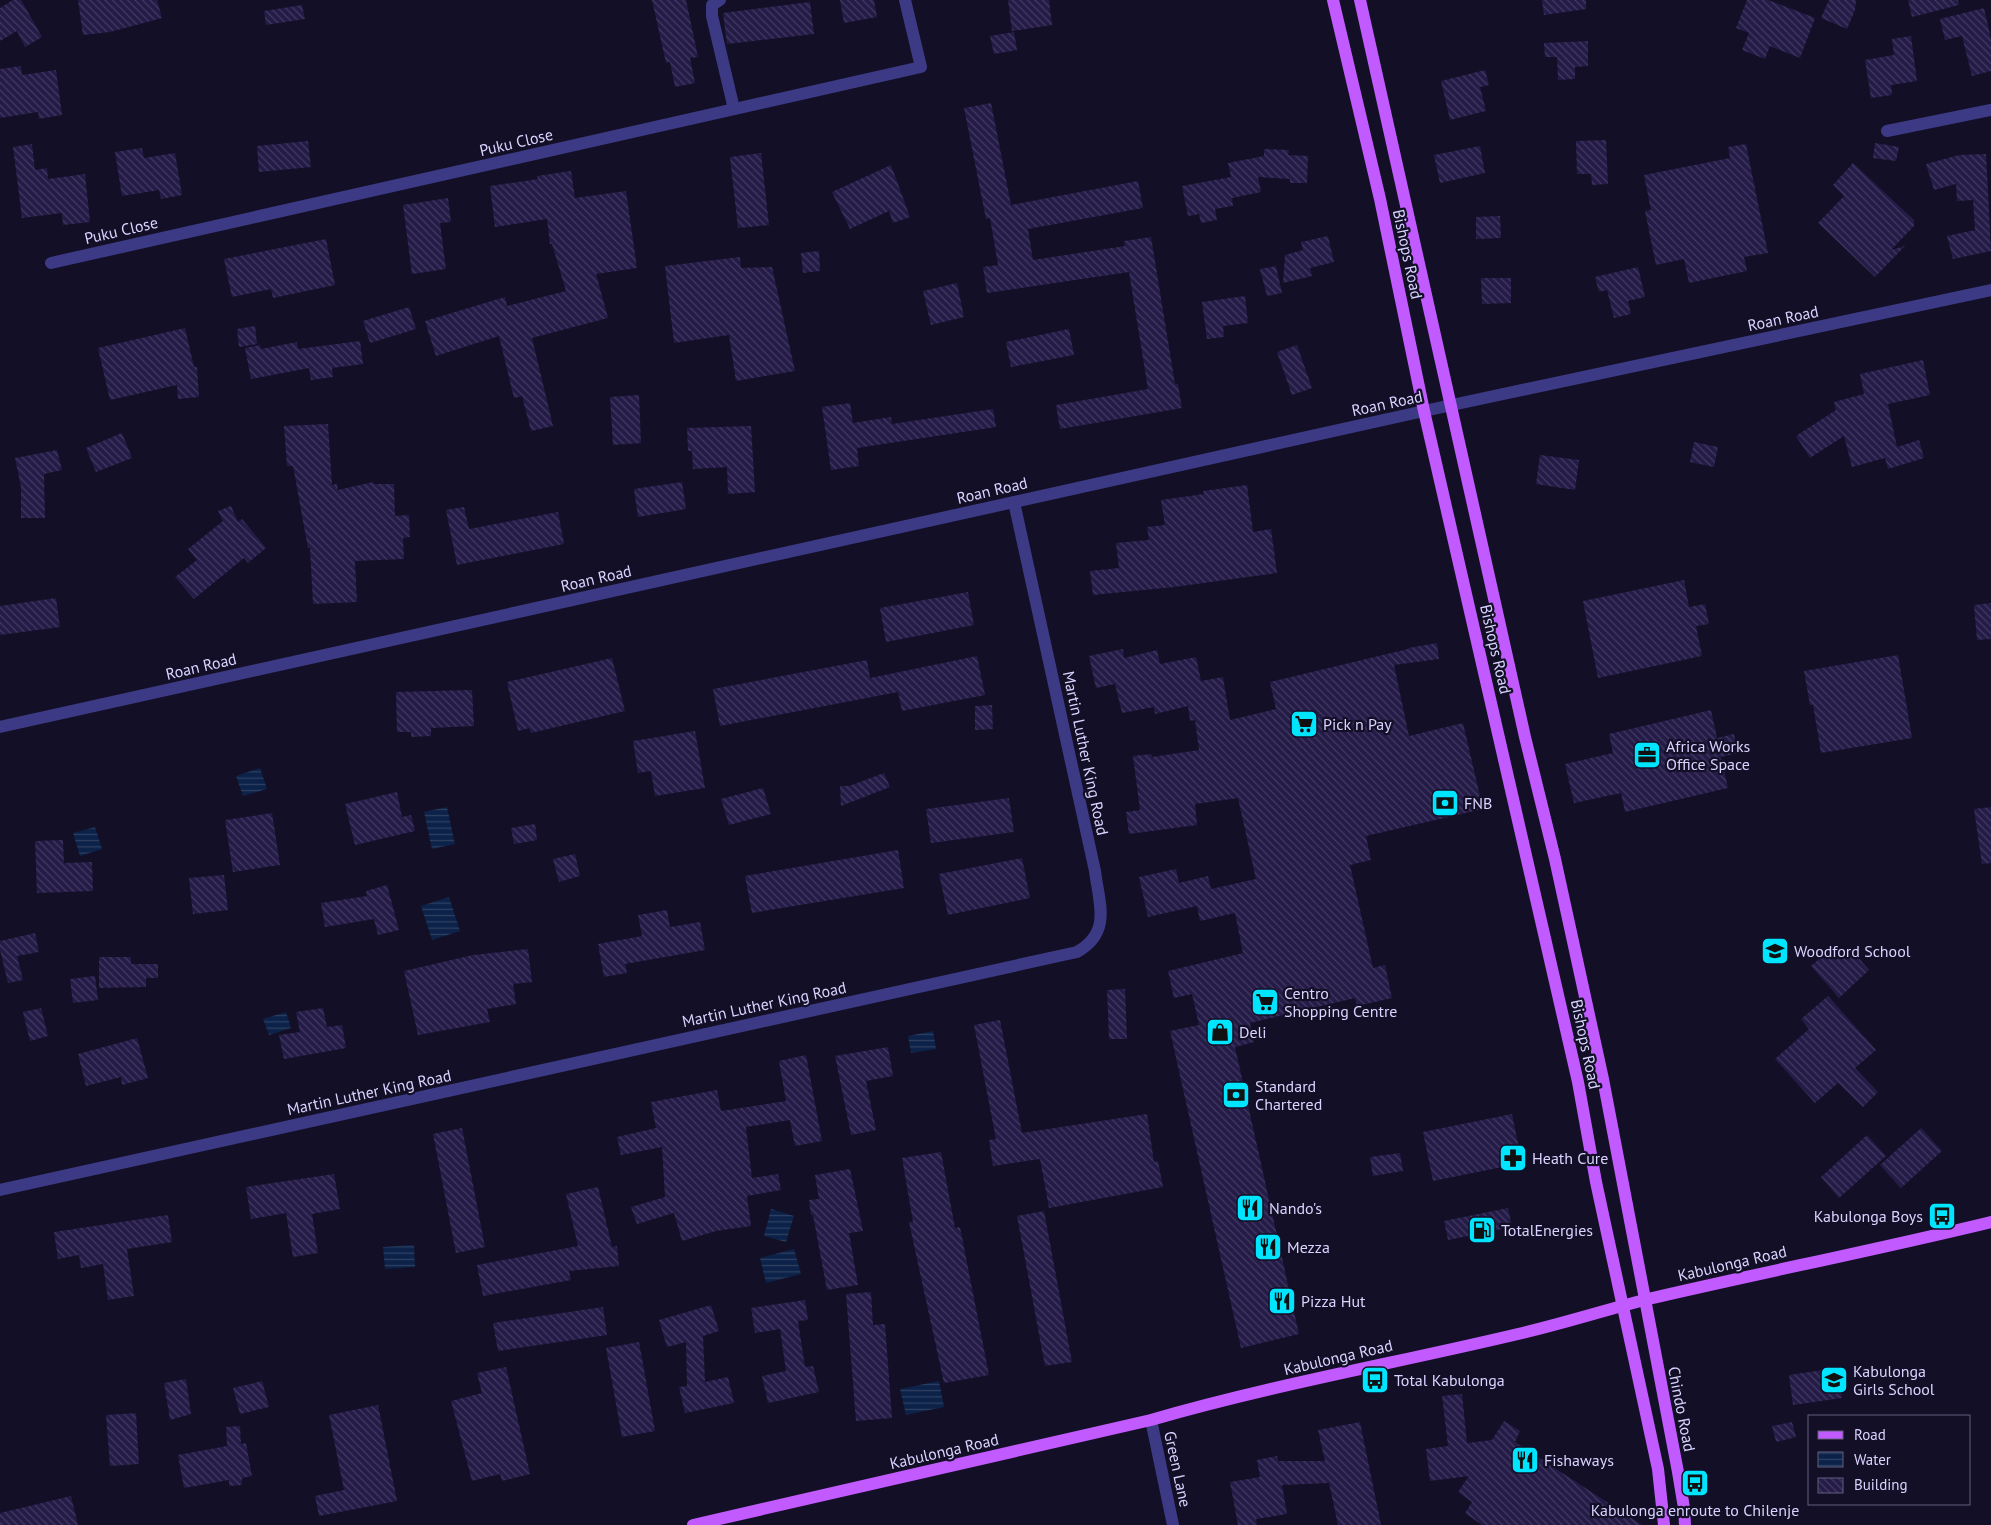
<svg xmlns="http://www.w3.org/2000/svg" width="1991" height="1525" font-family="'PT Sans',sans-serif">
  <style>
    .water { fill: url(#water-rules) }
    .building { fill: url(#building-back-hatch) }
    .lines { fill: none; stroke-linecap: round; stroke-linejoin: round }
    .minor { stroke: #3d3a85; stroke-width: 12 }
    .major { stroke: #c25bff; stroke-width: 12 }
    .labels { text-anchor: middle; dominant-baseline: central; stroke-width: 4.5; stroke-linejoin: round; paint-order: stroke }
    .street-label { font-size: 16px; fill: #d9d4ff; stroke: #130f26 }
    .poi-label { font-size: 16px; fill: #d9d4ff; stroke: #130f26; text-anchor: start }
  </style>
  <defs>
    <pattern id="water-rules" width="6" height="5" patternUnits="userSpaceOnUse" patternTransform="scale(1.25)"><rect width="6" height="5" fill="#0c2248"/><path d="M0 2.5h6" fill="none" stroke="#2f4163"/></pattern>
    <pattern id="building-back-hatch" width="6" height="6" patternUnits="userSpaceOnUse" patternTransform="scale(1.25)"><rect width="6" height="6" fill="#241b47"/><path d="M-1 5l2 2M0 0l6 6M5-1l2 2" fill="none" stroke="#433b63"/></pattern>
  </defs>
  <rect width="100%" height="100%" fill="#130f26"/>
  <!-- water -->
  <g class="water">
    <polygon points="260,768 267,789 243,796 236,776"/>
    <polygon points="447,807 455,844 432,849 424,812"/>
    <polygon points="95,827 102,849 80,856 73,833"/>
    <polygon points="449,897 460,931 432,940 421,906"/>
    <polygon points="286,1012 291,1028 269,1035 263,1019"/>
    <polygon points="933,1031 936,1049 911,1053 908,1036"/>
    <polygon points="771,1209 794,1216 786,1242 764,1236"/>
    <polygon points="414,1245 415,1267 385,1269 383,1247"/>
    <polygon points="794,1249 801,1274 766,1283 760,1258"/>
    <polygon points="939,1381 944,1407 906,1415 900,1389"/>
  </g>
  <!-- building -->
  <g class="building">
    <polygon points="13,0 21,0 42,37 25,47 17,31 0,41 0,8"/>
    <polygon points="78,0 157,0 162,18 110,32 83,35"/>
    <polygon points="652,0 686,0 698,57 690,58 695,83 675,87 670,62 666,63"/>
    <polygon points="840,0 874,0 877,17 844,23"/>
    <polygon points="1008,0 1049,0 1052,25 1012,31"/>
    <polygon points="1542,0 1586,0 1586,9 1544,15"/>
    <polygon points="1747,0 1768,0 1815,18 1800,58 1770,46 1765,59 1742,50 1749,33 1736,28"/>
    <polygon points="1829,0 1856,0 1855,10 1847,29 1821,18"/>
    <polygon points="1908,0 1958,0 1959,5 1912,17"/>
    <polygon points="810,2 814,34 727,44 723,13"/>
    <polygon points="302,5 305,19 266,25 264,11"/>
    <polygon points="1984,8 1991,39 1991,71 1972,76 1962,36 1945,40 1940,19"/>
    <polygon points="1014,32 1017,50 994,54 990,36"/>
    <polygon points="1911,36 1917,81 1891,85 1892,95 1871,98 1865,60 1894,55 1892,39"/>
    <polygon points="1588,41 1588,66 1575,67 1575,79 1558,80 1557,57 1545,57 1544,43"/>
    <polygon points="21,66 22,75 56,70 62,115 39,119 38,112 0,118 0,69"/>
    <polygon points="1485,70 1489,85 1480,87 1486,111 1450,120 1441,81"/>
    <polygon points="991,103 1011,205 1138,181 1143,208 1028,229 1033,260 1125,246 1124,241 1151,237 1175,384 1178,384 1182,408 1060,429 1056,405 1148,389 1129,272 987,293 983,267 998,265 990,218 986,219 964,108"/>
    <polygon points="1606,140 1608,184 1592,185 1591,174 1577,174 1576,141"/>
    <polygon points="308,141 311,167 259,172 257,146"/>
    <polygon points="1875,143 1899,147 1896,161 1873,158"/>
    <polygon points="32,144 35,170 47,168 48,179 85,174 90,222 63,225 62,213 22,218 13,147"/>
    <polygon points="1746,144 1768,253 1744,257 1747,271 1689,283 1684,259 1656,265 1645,211 1651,210 1644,175 1730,158 1728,147"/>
    <polygon points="1480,146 1485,173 1440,183 1434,155"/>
    <polygon points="142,148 144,158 175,153 182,195 161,199 159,190 122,196 115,152"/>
    <polygon points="1264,149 1289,150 1288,155 1308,156 1307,183 1290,183 1290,179 1258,177 1261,192 1232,198 1233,206 1215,209 1217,220 1201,223 1199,214 1188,216 1182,186 1231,177 1228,163 1264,156"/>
    <polygon points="761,153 769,225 738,228 730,157"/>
    <polygon points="1986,154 1991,251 1953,259 1947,236 1975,230 1973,200 1957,201 1956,184 1934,190 1926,164 1959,155"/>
    <polygon points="1853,163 1914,220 1914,226 1891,250 1905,246 1875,277 1818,223 1844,196 1833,185"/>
    <polygon points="891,165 910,217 893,223 889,211 850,229 832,192"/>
    <polygon points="571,171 575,198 626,191 637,268 596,274 608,318 532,338 553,426 531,431 522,396 514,398 499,336 436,356 425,321 505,297 507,306 566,291 552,244 550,244 547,219 495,227 490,186 538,179 537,176"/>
    <polygon points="448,198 451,222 440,223 446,269 412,274 403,205"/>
    <polygon points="1500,216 1501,238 1476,239 1476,217"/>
    <polygon points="1328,236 1334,262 1310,268 1312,276 1283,283 1285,255 1303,250 1301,242"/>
    <polygon points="326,239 335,285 273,298 271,289 232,297 224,259"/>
    <polygon points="819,251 820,271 803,273 801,253"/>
    <polygon points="740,257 741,268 772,267 795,371 736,381 729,335 674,343 665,266"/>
    <polygon points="1276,266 1282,293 1267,296 1260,269"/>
    <polygon points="1638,267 1645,297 1628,301 1631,314 1614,318 1607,290 1599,292 1595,277"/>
    <polygon points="1481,278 1511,278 1511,303 1482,304"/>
    <polygon points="957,283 964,317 931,325 923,291"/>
    <polygon points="1245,296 1248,323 1223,326 1224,337 1207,339 1202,302"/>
    <polygon points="409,307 416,329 370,343 363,321"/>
    <polygon points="255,326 257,344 239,347 237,329"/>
    <polygon points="185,328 194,367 197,367 199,397 178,399 177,385 110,400 98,348"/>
    <polygon points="1069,329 1074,355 1011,367 1006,342"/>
    <polygon points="360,341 363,364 332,368 333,377 311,380 309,368 251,379 245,348 260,345 261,349 297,342 298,349"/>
    <polygon points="1297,345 1312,388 1292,395 1277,352"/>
    <polygon points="1923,360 1930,395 1888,404 1897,447 1919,440 1924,458 1888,469 1885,458 1852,467 1844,436 1810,458 1796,436 1836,410 1834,402 1864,394 1860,374"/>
    <polygon points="639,395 641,443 613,445 610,397"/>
    <polygon points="850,403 853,423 891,417 892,424 993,409 996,427 857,448 859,466 831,470 822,407"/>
    <polygon points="328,424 332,485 337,484 338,490 373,482 374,484 394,484 395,516 409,515 410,537 403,538 404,559 355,561 357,602 313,604 310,548 308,548 293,466 287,466 284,426"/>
    <polygon points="751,426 755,492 728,494 727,467 693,469 692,451 688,451 687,428"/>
    <polygon points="122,433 132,458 96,472 86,448"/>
    <polygon points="1694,442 1718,447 1714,467 1690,462"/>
    <polygon points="57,450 62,470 44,474 45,518 21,518 21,487 15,458"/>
    <polygon points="1540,455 1579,460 1575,490 1536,484"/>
    <polygon points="682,482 686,509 638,517 634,489"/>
    <polygon points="1247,485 1253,532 1271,529 1277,573 1174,587 1093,595 1090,571 1119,568 1116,543 1149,540 1147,527 1165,525 1161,500 1204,494 1203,491"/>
    <polygon points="231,506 238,522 242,519 266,548 248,563 244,558 194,599 175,577 197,560 188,549 223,521 218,511"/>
    <polygon points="464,507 469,529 558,512 564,544 457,565 446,510"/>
    <polygon points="1684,580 1689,607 1705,604 1709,624 1696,626 1702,656 1598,678 1583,601"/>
    <polygon points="968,592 974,625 886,642 880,608"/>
    <polygon points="56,598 60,627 0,635 0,606"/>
    <polygon points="1991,603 1991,639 1977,640 1974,605"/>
    <polygon points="1437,643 1439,659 1394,665 1409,736 1463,723 1483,809 1366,836 1371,860 1350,865 1373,968 1385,965 1392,998 1357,1006 1355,998 1250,1023 1254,1042 1235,1047 1299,1334 1241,1348 1170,1031 1199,1025 1192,994 1174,998 1168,971 1243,953 1235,913 1200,921 1197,906 1148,917 1139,877 1176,869 1179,883 1208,876 1211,889 1256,879 1238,798 1195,804 1197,825 1129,834 1126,812 1140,810 1133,756 1151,754 1152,757 1199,750 1195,720 1190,721 1188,706 1155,714 1154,707 1122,713 1115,684 1096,688 1089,656 1123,649 1124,658 1157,650 1160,664 1196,657 1201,681 1223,677 1230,720 1276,709 1270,682 1408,649 1408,648"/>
    <polygon points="1898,655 1912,738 1821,753 1813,705 1810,705 1804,671"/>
    <polygon points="977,656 985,695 902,711 898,692 720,726 713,689 867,660 870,678"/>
    <polygon points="612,658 625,711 531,733 529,728 518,731 507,682"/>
    <polygon points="472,690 474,726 431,728 431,736 411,737 411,732 397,732 396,692"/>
    <polygon points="992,705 993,729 975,730 975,706"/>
    <polygon points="1711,710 1717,738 1734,734 1738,753 1721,757 1728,788 1625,812 1621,793 1574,803 1565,764 1613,753 1609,734"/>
    <polygon points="695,731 705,788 655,796 651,771 638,773 633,741"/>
    <polygon points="884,773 890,787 841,806 840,786 849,786"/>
    <polygon points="763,788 771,814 729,825 721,799"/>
    <polygon points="397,792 402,817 411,815 415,831 355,845 345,804"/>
    <polygon points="1009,798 1014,832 931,843 926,809"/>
    <polygon points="1991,807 1991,863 1982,864 1974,809"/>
    <polygon points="272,813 280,865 233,872 225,820"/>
    <polygon points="535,824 537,840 514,844 511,828"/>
    <polygon points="63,840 64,863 92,862 93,891 37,893 35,841"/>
    <polygon points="898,850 904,888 752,913 745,876"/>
    <polygon points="575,854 580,876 559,882 553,859"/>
    <polygon points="1022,858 1030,898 948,915 939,874"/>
    <polygon points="224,875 228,910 193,914 189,878"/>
    <polygon points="387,885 399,930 378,935 374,919 325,927 321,903 367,896 366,891"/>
    <polygon points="667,910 670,927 700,922 705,950 625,964 627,973 604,977 598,944 642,936 638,915"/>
    <polygon points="35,933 39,952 17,956 23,980 8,983 0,950 0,941"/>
    <polygon points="1850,948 1869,970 1839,998 1811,966 1828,951 1836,960"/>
    <polygon points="528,949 532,982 513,984 516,1004 487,1009 490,1022 418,1035 404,971 473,955"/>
    <polygon points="99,957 131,957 131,964 158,964 158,978 146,978 146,987 99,988"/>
    <polygon points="95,976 98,1000 73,1003 70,979"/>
    <polygon points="1125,989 1127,1039 1109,1039 1107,990"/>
    <polygon points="1828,996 1876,1050 1855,1068 1878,1092 1863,1107 1838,1083 1815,1103 1775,1059 1809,1029 1801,1019"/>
    <polygon points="41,1008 48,1036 30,1041 23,1012"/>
    <polygon points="323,1008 327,1027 342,1025 346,1048 284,1059 279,1035 300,1032 296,1012"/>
    <polygon points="1000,1020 1022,1133 1147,1114 1154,1162 1158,1161 1163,1187 1049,1208 1040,1159 993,1166 989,1140 996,1139 974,1025"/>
    <polygon points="137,1038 148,1078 122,1085 121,1077 86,1086 78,1054"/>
    <polygon points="888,1047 893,1076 866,1081 876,1130 851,1135 835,1056"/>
    <polygon points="806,1055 822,1141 795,1146 790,1120 746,1127 752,1178 778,1174 781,1190 747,1196 751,1226 716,1231 682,1241 674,1213 637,1224 631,1207 665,1197 662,1147 621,1155 617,1137 656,1128 651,1102 717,1090 721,1111 786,1101 779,1061"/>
    <polygon points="1512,1114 1522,1163 1433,1181 1423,1132"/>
    <polygon points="462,1128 485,1247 456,1253 433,1134"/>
    <polygon points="1921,1128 1942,1151 1901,1188 1880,1165"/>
    <polygon points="1867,1135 1886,1156 1839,1198 1821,1177"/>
    <polygon points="941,1152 955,1228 960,1227 989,1375 944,1383 912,1236 909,1222 913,1222 902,1158"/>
    <polygon points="1400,1153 1403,1171 1373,1176 1370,1157"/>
    <polygon points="850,1169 863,1231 849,1233 858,1285 827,1290 813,1215 811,1215 809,1200 819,1199 815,1175"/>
    <polygon points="334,1174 340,1209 312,1214 318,1253 293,1257 286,1213 251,1219 246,1187"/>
    <polygon points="598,1187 612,1247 617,1246 619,1266 569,1271 571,1280 483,1296 477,1265 578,1246 566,1194"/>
    <polygon points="1508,1208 1512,1227 1448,1240 1444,1221"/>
    <polygon points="1044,1211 1072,1362 1045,1366 1017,1216"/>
    <polygon points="168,1215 172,1242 127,1249 134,1296 108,1300 103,1264 81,1268 79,1255 58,1259 54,1232"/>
    <polygon points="871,1292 873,1325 885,1324 892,1418 856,1421 846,1294"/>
    <polygon points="805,1300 808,1320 798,1321 805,1367 813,1366 819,1392 768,1403 762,1376 786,1371 780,1329 755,1333 751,1308"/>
    <polygon points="711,1305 719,1331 703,1336 705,1382 728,1377 734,1403 685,1413 679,1387 687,1386 686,1342 667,1347 659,1320"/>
    <polygon points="603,1307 607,1335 498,1351 493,1323"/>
    <polygon points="639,1342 655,1431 622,1437 606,1348"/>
    <polygon points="506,1367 530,1474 502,1481 500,1474 472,1481 451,1401 482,1393 477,1373"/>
    <polygon points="1837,1368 1842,1398 1793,1405 1789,1375"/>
    <polygon points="186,1379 191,1414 170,1420 164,1383"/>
    <polygon points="262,1381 269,1407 240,1414 233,1388"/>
    <polygon points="1462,1394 1467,1443 1492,1440 1504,1421 1520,1431 1515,1442 1642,1525 1482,1525 1465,1513 1472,1502 1458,1492 1469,1476 1430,1481 1426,1449 1448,1446 1442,1396"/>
    <polygon points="378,1405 397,1501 319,1516 315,1496 344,1490 329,1415"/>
    <polygon points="136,1413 139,1464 110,1466 106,1415"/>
    <polygon points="1360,1422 1381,1525 1338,1525 1329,1483 1282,1485 1287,1514 1256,1519 1257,1525 1238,1525 1230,1482 1260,1477 1257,1460 1277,1456 1278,1461 1325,1461 1318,1430"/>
    <polygon points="1792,1422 1796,1437 1776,1442 1772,1426"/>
    <polygon points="240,1426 241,1444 246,1443 252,1476 242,1478 242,1485 229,1486 229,1480 184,1488 178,1455 227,1446 226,1427"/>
    <polygon points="71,1496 78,1525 0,1525 0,1513"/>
  </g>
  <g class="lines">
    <!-- minor -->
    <g class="minor">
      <polyline points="720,0 712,5 712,16 734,109"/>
      <polyline points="1887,131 1991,110"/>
      <polyline points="51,263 921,67 905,0"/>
      <polyline points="0,727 1424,411 1991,290"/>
      <path d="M0,1190L1077,952C1112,932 1099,904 1095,871L1014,502"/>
      <polyline points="1151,1420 1173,1525"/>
    </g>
    <!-- major -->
    <g class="major">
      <polyline points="1333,0 1380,199 1424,411 1578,1082 1596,1182 1658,1469 1664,1525"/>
      <polyline points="1360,0 1525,737 1555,859 1603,1079 1678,1472 1684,1508 1685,1525"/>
      <path d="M693,1525L1151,1420C1272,1385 1396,1363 1518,1334C1561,1324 1602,1311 1644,1300C1759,1273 1876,1250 1991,1222"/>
    </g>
  </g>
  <!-- icons -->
  <defs>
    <g id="supermarket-square" transform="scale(1.4375)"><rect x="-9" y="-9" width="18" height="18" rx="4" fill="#00e5ff" stroke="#130f26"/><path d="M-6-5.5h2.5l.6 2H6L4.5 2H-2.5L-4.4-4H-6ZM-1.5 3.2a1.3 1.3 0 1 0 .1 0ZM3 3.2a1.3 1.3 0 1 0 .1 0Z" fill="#111"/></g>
    <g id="office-square" transform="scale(1.4375)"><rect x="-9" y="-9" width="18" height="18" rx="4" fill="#00e5ff" stroke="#130f26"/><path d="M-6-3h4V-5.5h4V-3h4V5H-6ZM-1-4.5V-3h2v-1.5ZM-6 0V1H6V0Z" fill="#111"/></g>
    <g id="bank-square" transform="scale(1.4375)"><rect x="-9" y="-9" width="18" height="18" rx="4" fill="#00e5ff" stroke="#130f26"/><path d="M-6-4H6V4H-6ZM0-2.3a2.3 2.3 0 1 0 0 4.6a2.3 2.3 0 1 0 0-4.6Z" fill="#111"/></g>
    <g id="school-square" transform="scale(1.4375)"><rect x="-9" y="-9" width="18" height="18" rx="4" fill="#00e5ff" stroke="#130f26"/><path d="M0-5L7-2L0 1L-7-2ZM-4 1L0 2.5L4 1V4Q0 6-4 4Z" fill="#111"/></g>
    <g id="shop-square" transform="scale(1.4375)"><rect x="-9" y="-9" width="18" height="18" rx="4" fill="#00e5ff" stroke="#130f26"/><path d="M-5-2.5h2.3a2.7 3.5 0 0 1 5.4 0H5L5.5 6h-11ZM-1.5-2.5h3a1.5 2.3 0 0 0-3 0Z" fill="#111"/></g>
    <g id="pharmacy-square" transform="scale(1.4375)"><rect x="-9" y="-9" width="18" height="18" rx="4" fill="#00e5ff" stroke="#130f26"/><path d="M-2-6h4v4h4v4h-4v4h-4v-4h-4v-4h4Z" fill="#111"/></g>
    <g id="restaurant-square" transform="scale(1.4375)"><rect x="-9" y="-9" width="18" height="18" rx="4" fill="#00e5ff" stroke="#130f26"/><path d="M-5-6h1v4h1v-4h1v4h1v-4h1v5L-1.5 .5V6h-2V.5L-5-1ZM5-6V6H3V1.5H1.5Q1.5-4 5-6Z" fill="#111"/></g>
    <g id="bus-square" transform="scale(1.4375)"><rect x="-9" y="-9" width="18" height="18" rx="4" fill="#00e5ff" stroke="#130f26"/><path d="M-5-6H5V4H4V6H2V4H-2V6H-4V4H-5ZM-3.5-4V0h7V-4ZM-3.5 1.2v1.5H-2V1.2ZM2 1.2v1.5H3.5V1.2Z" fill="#111"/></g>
    <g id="fuel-square" transform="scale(1.4375)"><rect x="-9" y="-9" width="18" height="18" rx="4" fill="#00e5ff" stroke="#130f26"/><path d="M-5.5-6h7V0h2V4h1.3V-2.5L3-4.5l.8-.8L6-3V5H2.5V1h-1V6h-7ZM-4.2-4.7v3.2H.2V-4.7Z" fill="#111"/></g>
  </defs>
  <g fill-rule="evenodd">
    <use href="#supermarket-square" x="1304" y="724"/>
    <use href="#office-square" x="1647" y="755"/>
    <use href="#bank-square" x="1445" y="803"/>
    <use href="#school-square" x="1775" y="951"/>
    <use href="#supermarket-square" x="1265" y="1002"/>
    <use href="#shop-square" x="1220" y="1032"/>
    <use href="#bank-square" x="1236" y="1095"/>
    <use href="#pharmacy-square" x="1513" y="1158"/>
    <use href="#restaurant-square" x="1250" y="1208"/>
    <use href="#bus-square" x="1942" y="1216"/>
    <use href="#fuel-square" x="1482" y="1230"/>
    <use href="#restaurant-square" x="1268" y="1247"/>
    <use href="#restaurant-square" x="1282" y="1301"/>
    <use href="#bus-square" x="1375" y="1380"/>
    <use href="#school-square" x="1834" y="1380"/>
    <use href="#restaurant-square" x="1525" y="1460"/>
    <use href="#bus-square" x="1695" y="1483"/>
  </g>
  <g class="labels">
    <!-- street labels -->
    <g class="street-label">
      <text transform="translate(516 142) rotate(-13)">Puku Close</text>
      <text transform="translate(121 230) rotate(-13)">Puku Close</text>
      <text transform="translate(1408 254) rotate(78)">Bishops Road</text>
      <text transform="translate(1783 318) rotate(-12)">Roan Road</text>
      <text transform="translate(1387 403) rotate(-12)">Roan Road</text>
      <text transform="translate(992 490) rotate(-13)">Roan Road</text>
      <text transform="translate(596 578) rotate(-13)">Roan Road</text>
      <text transform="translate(1496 649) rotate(77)">Bishops Road</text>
      <text transform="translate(201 666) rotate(-13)">Roan Road</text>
      <text transform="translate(1086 753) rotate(78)">Martin Luther King Road</text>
      <text transform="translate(764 1004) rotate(-12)">Martin Luther King Road</text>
      <text transform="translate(1586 1044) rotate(78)">Bishops Road</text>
      <text transform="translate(369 1092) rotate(-12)">Martin Luther King Road</text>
      <text transform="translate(1732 1263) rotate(-13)">Kabulonga Road</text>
      <text transform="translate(1338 1357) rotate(-13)">Kabulonga Road</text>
      <text transform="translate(1682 1409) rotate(79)">Chindo Road</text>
      <text transform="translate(944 1451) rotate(-13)">Kabulonga Road</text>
      <text transform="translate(1178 1469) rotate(78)">Green Lane</text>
    </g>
    <!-- poi labels -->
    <g class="poi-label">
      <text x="1323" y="724">Pick n Pay</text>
      <text x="1666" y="746">Africa Works<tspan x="1666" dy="18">Office Space</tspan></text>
      <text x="1464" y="803">FNB</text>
      <text x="1794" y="951">Woodford School</text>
      <text x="1284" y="993">Centro<tspan x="1284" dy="18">Shopping Centre</tspan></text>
      <text x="1239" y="1032">Deli</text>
      <text x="1255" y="1086">Standard<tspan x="1255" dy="18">Chartered</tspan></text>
      <text x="1532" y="1158">Heath Cure</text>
      <text x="1269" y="1208">Nando's</text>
      <text x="1923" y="1216" text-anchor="end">Kabulonga Boys</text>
      <text x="1501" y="1230">TotalEnergies</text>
      <text x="1287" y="1247">Mezza</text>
      <text x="1301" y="1301">Pizza Hut</text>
      <text x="1853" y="1371">Kabulonga<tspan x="1853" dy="18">Girls School</tspan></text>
      <text x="1394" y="1380">Total Kabulonga</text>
      <text x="1544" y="1460">Fishaways</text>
      <text x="1695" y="1510" text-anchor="middle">Kabulonga enroute to Chilenje</text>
    </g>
  </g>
  <!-- legend -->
  <rect x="1808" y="1415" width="162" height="90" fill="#130f26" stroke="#625e7d"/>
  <rect x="1818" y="1431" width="25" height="8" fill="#c25bff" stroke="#625e7d"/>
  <text x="1854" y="1440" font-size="15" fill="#d9d4ff">Road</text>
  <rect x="1818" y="1452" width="25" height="15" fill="url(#water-rules)" stroke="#625e7d"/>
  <text x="1854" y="1465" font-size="15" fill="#d9d4ff">Water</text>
  <rect x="1818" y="1478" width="25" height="15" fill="url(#building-back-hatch)" stroke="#625e7d"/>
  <text x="1854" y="1490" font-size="15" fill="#d9d4ff">Building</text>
</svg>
